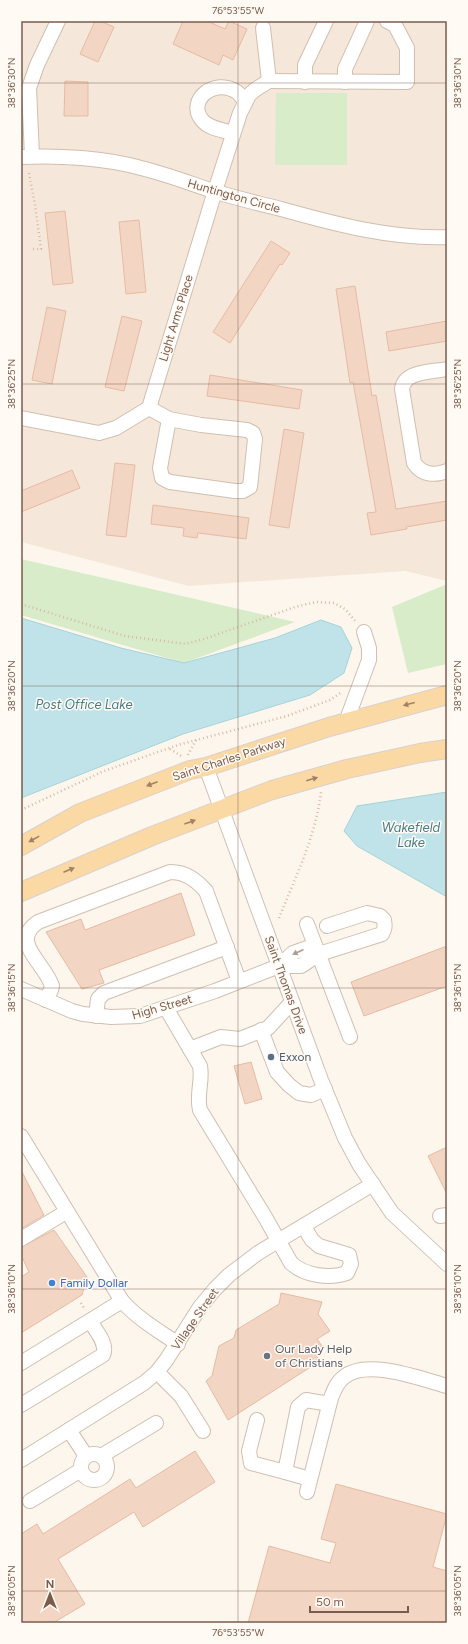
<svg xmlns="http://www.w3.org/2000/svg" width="468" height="1644" font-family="Figtree,sans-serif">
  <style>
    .residential { fill: #f5e8da }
    .green { fill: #d8ecc9 }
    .water { fill: #bfe3e8; stroke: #a5d3da }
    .building { fill: #f3d5c3; stroke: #e6bba3 }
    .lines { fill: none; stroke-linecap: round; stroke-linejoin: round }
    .minor-casing { stroke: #d1beb0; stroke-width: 16 }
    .major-casing { stroke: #dad1cd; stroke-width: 20 }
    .path { stroke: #d9b8a5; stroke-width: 2.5; stroke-dasharray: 1 3; stroke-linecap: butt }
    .minor { stroke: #fff; stroke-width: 14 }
    .major { stroke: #fbd9a5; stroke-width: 18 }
    .oneway { fill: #a18267 }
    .oneway2 { fill: #af9d94 }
    .ticks { fill: none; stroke: #7a5c4d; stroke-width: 1; stroke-opacity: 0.45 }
    .service-dot { fill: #5c6f8a; stroke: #fffaf3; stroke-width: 1.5 }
    .shop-dot { fill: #3f7fe0; stroke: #fffaf3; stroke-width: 1.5 }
    .worship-dot { fill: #6b7280; stroke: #fffaf3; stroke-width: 1.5 }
    .labels { text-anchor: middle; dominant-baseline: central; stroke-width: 3; stroke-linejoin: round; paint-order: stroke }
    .street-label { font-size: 12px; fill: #7a5c4d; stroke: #fffaf3 }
    .service-label { font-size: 12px; fill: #4e5e75; stroke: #fffaf3; text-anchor: start }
    .shop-label { font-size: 12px; fill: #366cbe; stroke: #fffaf3; text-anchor: start }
    .worship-label { font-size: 12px; fill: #5b616d; stroke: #fffaf3; text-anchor: start }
    .water-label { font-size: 13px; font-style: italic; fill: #437c86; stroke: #fffaf3 }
    .neatline { fill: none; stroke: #7a5c4d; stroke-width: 1.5 }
    .ticks-label { font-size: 10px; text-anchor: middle; fill: #7a5c4d }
  </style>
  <rect width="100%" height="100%" fill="#fdf6ec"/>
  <!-- residential -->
  <polygon class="residential" points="21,21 447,21 447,581 405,571 189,586 21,542"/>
  <!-- green -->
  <g class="green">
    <polygon points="276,93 347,93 347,165 275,165"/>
    <polygon points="21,559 295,622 184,663 21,615"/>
    <polygon points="447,584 447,664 408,673 392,607"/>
  </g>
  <!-- water -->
  <g class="water">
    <polygon points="21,618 121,648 184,663 275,638 321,620 341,627 352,648 344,673 310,695 183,734 21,798"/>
    <polygon points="447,792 447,897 357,846 344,831 357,806"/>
  </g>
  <!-- building -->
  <g class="building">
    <polygon points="95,21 100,21 114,27 98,62 80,54"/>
    <polygon points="183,21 207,21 225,29 229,21 247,29 233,60 223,55 219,65 173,44"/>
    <polygon points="65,81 88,82 88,116 64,116"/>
    <polygon points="65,211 73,283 53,285 45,213"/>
    <polygon points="139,220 146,292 126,294 119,222"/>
    <polygon points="271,241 290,253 282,265 280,264 230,343 213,332"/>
    <polygon points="355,286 372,396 376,395 396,509 447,501 447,520 406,527 407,529 371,535 367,513 376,512 353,382 350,383 336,289"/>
    <polygon points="47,307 66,311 52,384 32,380"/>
    <polygon points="122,316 142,321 124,391 105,387"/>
    <polygon points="447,321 447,341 389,351 386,332"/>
    <polygon points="210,375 302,390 299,409 207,396"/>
    <polygon points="284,429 304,433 289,528 269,525"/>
    <polygon points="115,463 135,465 126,537 106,535"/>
    <polygon points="72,470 80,488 21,512 21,491"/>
    <polygon points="153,505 249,518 246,539 198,533 197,538 183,536 184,528 151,524"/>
    <polygon points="181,893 195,935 99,970 104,983 82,989 46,932 81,919 85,930"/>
    <polygon points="447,946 447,986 364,1016 351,982"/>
    <polygon points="251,1062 262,1099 245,1104 234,1066"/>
    <polygon points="447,1147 447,1194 428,1156"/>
    <polygon points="21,1170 44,1215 21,1229"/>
    <polygon points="54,1230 87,1277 82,1295 21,1333 21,1277 29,1272 21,1255 21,1247"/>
    <polygon points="281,1293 322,1302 318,1314 330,1331 317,1339 322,1346 313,1351 320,1361 228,1420 206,1381 212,1376 219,1346 234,1338 236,1330 279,1304"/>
    <polygon points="195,1451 215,1482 143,1527 134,1512 58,1559 85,1604 53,1623 21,1623 21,1534 37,1524 43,1534 130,1479 136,1488"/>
    <polygon points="336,1484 447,1514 433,1567 447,1571 447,1623 248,1623 269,1546 330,1563 336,1543 321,1539"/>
  </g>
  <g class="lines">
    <!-- minor casing -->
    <g class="minor-casing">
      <g id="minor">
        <polyline points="263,28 269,81"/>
        <polyline points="269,81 407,82 407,48 395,25 387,21"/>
        <polyline points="305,82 305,65 326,21"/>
        <polyline points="345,82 345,69 367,21"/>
        <path d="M233,133C223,130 209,129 202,120C186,100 215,77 237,92C240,94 242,98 245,101"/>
        <polyline points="32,156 29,88 37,65 58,21"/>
        <path d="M21,157C59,155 105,158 141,168C166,174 189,183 213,191C235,198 258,203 281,209C335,224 390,239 447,237"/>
        <path d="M447,369C432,372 404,371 402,389L414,463C422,475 434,476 447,471"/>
        <polyline points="149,408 169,419 201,425 247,430 253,433 255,439 250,487 243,491 235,491 170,482 162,478 160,468 169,419"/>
        <polyline points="21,418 99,433 116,428 149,408 215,191 240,113 249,95 256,89 269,81"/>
        <polyline points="346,722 369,660 369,648 364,632"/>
        <polyline points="206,767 321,1080 345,1138 359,1164 392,1213 447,1264"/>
        <polyline points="307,924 350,1037"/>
        <polyline points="279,966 293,953 307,948 319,954"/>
        <path d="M21,989L72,1011L83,1014L111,1017L140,1016L215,991L279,966H301L319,954L382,934C385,929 385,926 384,920L380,916L367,913L327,926"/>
        <path d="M46,1000L51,990L52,986C45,963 9,942 38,922L170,872C186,872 196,880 206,891L239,981"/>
        <path d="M166,1008L200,1066C203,1081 196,1095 200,1110L265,1217L291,1263C305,1276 330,1279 347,1273L351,1264L349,1255L319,1246L312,1240L304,1227"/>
        <polyline points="96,1016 98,999 104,993 227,947"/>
        <polyline points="261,1030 277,1072 289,1085 299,1093 311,1095 325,1089"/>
        <polyline points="190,1049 221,1037 240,1039 268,1028 292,1002"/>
        <path d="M21,1136L122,1301C138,1319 159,1331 178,1344"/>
        <polyline points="440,1216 447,1215"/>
        <polyline points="21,1239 66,1212"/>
        <polyline points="21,1363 122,1301"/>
        <polyline points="157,1372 181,1396 203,1431"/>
        <path d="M21,1405L103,1355C108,1344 96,1331 90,1321"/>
        <polyline points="257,1420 249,1451 251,1463 285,1472 298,1407 306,1400 329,1404"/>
        <polyline points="69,1430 86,1456"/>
        <circle cx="94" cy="1467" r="13"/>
        <polyline points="101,1456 156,1423"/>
        <polyline points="21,1460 144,1383 157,1372 167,1359 200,1307 215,1289 229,1275 258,1253 373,1184"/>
        <polyline points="285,1472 310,1479"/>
        <path d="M307,1492L331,1398C334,1390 337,1382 344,1377C367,1358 421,1379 447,1386"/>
        <polyline points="30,1501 81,1470"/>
      </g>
    </g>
    <!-- major casing -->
    <g class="major-casing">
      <g id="major">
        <polyline points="21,846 80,813 190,770 206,767 329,727 447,695"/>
        <polyline points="21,892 152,836 272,790 347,769 420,753 447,749"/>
      </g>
    </g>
    <!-- path -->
    <g class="path">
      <polyline points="29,173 35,205 41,249 30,249"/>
      <polyline points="21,604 125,636 186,644 207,638 295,607 316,602 334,603 345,609 356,622"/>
      <polyline points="170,749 183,757"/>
      <polyline points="188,755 196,740"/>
      <polyline points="21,810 104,771 178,745 287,716 330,700 342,692"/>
      <path d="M279,918C295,878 316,836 321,792"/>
      <polyline points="81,1303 85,1310"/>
    </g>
    <!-- minor -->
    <use href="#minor" class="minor"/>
    <!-- major -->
    <use href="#major" class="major"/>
  </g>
  <!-- one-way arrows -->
  <defs><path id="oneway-solid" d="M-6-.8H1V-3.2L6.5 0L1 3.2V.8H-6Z"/></defs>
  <g class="oneway">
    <use href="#oneway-solid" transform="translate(409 704) rotate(165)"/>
    <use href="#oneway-solid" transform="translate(312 779) rotate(-16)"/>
    <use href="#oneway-solid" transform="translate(152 784) rotate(159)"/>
    <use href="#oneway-solid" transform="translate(190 822) rotate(-20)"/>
    <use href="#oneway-solid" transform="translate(34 839) rotate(151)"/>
    <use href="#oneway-solid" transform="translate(69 870) rotate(-23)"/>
  </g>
  <use class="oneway2" href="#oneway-solid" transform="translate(298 952) rotate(155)"/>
  <!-- ticks -->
  <path class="ticks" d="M238,21V1623M21,83H447M21,384H447M21,686H447M21,988H447M21,1289H447M21,1591H447"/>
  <!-- markers -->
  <circle class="service-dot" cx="271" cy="1057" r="4"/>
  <circle class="shop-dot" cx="52" cy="1283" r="4"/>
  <circle class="worship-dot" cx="267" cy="1356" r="4"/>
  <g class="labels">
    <!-- street labels -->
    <g class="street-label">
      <text transform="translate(234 196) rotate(16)">Huntington Circle</text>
      <text transform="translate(176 318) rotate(-73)">Light Arms Place</text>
      <text transform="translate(229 759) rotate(-18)">Saint Charles Parkway</text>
      <text transform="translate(286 985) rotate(70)">Saint Thomas Drive</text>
      <text transform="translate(162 1007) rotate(-16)">High Street</text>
      <text transform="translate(195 1319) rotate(-55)">Village Street</text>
    </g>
    <!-- service labels -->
    <g class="service-label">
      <text x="279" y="1057">Exxon</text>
    </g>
    <!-- shop labels -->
    <g class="shop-label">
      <text x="60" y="1283">Family Dollar</text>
    </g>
    <!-- worship labels -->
    <g class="worship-label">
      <text x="275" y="1349">Our Lady Help<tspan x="275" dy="14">of Christians</tspan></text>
    </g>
    <!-- water labels -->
    <g class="water-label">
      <text x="84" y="704">Post Office Lake</text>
      <text x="411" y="827">Wakefield<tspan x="411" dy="15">Lake</tspan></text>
    </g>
  </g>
  <!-- border -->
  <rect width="468" height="1644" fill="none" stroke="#fffaf3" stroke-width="44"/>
  <!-- north arrow -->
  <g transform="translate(50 1594)" stroke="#fffaf3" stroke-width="3" paint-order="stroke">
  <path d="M0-3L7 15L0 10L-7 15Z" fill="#7a5c4d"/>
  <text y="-6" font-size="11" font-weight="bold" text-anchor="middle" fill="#7a5c4d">N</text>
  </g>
  <!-- scale -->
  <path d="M310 1606v6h98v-6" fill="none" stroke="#7a5c4d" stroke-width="2"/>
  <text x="316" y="1606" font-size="12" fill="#7a5c4d" stroke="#fffaf3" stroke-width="3" paint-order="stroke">50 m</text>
  <rect x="22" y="22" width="424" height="1600" class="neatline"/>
  <g class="ticks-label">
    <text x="238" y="14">76°53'55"W</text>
    <text transform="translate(11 83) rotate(-90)" y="4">38°36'30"N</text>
    <text transform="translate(457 83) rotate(-90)" y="4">38°36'30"N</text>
    <text transform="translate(11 384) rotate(-90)" y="4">38°36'25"N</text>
    <text transform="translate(457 384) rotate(-90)" y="4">38°36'25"N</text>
    <text transform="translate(11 686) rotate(-90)" y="4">38°36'20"N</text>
    <text transform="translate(457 686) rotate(-90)" y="4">38°36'20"N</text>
    <text transform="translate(11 988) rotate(-90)" y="4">38°36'15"N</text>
    <text transform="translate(457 988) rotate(-90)" y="4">38°36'15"N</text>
    <text transform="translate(11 1289) rotate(-90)" y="4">38°36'10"N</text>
    <text transform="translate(457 1289) rotate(-90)" y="4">38°36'10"N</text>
    <text transform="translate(11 1591) rotate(-90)" y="4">38°36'05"N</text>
    <text transform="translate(457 1591) rotate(-90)" y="4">38°36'05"N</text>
    <text x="238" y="1636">76°53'55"W</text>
  </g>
</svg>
